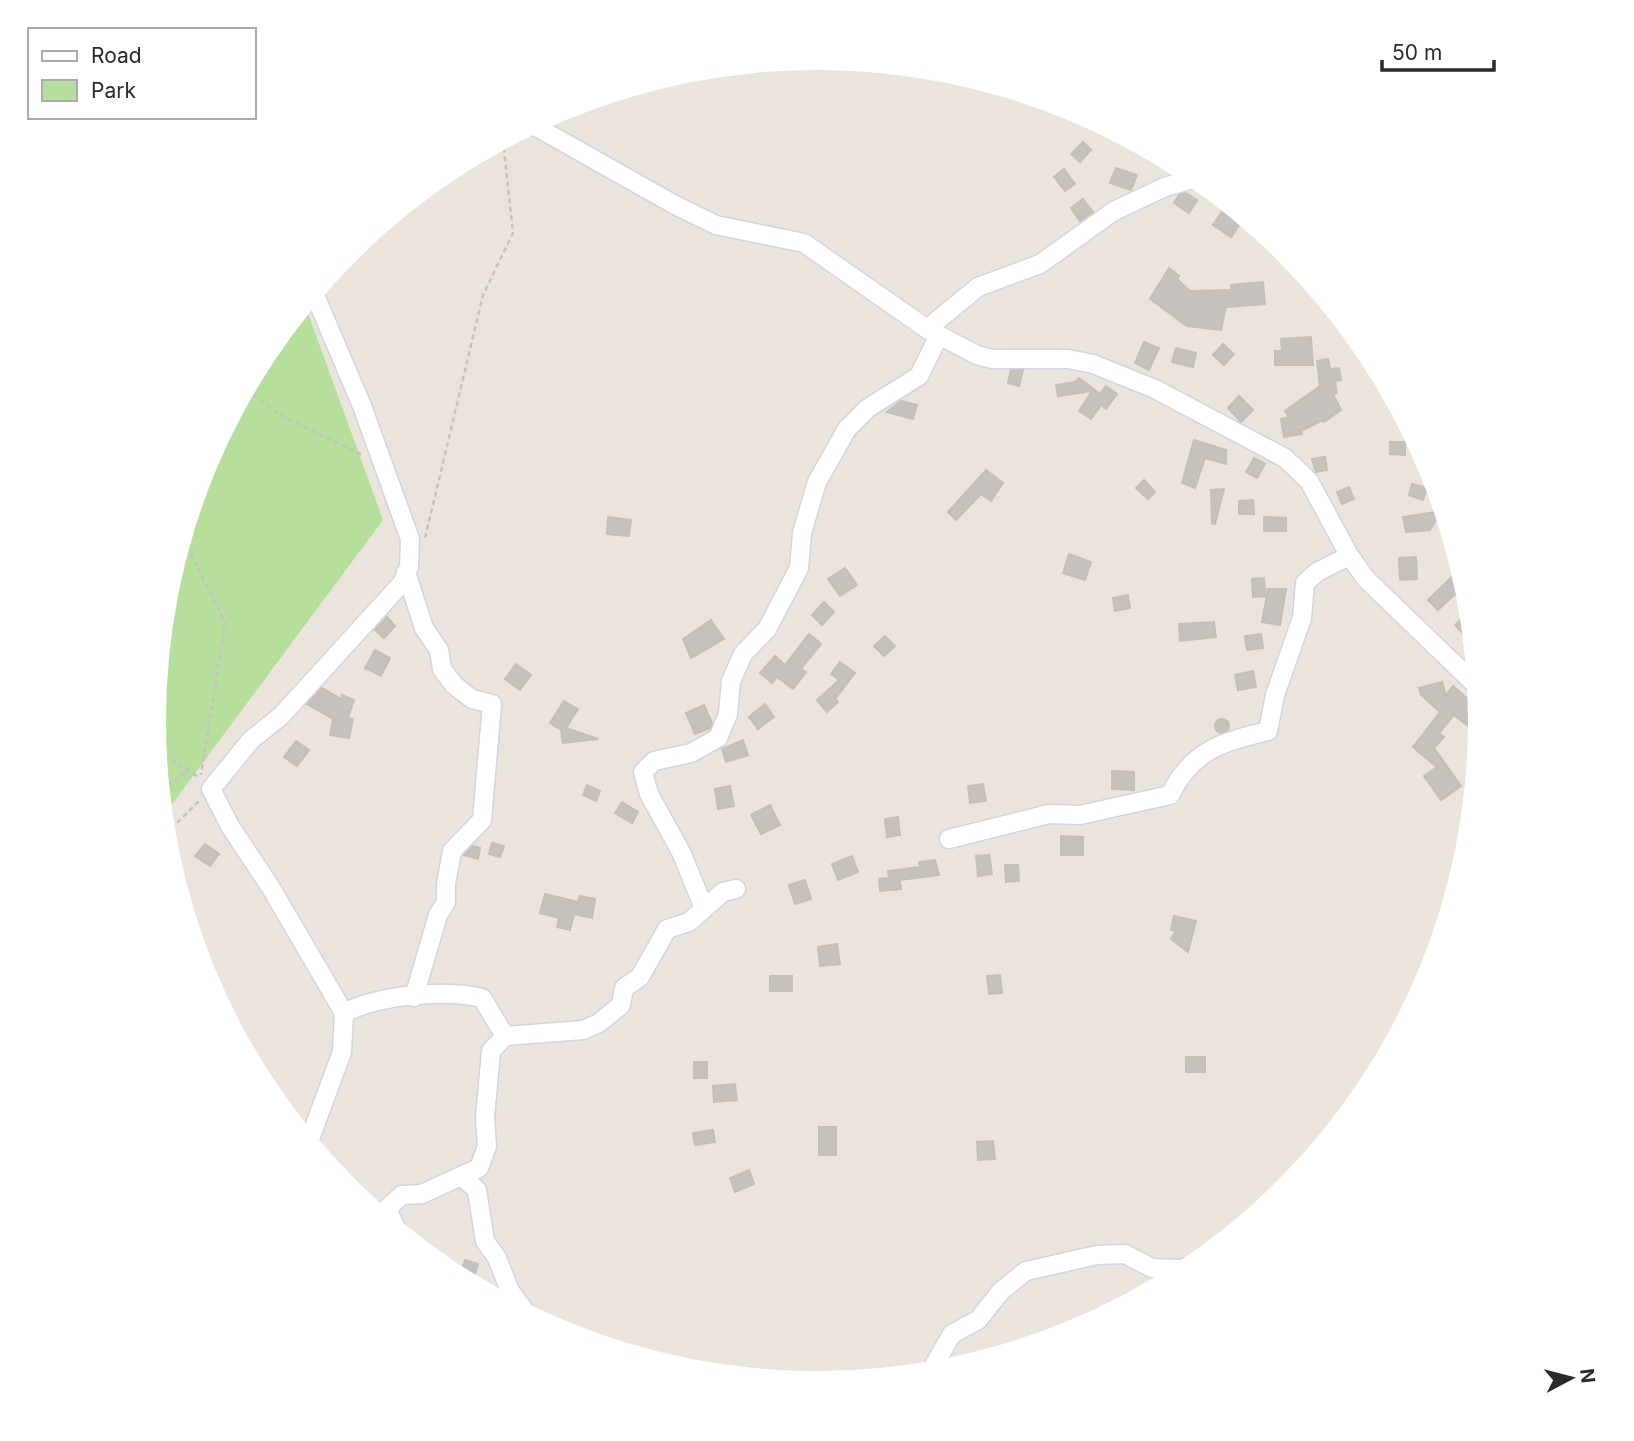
<svg xmlns="http://www.w3.org/2000/svg" width="1634" height="1441" font-family="Inter,sans-serif">
  <style>
    .green { fill: #b6df9b }
    .building { fill: #c6c1bc; stroke: #c6bfb6; stroke-width: 2 }
    .lines { fill: none; stroke-linecap: round; stroke-linejoin: round }
    .minor-casing { stroke: #d1d5e2; stroke-width: 21 }
    .path { stroke: #c3c3c3; stroke-width: 2.5; stroke-dasharray: 5 3.5; stroke-linecap: butt }
    .minor { stroke: #fff; stroke-width: 18 }
  </style>
  <rect width="100%" height="100%" fill="#ebe4dc"/>
  <!-- green -->
  <polygon class="green" points="305,305 383,520 164,815 154,720 167,591 205,466 266,352"/>
  <!-- building -->
  <g class="building">
    <polygon points="1083,142 1091,150 1080,162 1071,154"/>
    <polygon points="1116,168 1137,175 1131,190 1110,183"/>
    <polygon points="1064,169 1075,184 1065,191 1054,177"/>
    <polygon points="1186,193 1197,200 1189,213 1174,203 1179,195"/>
    <polygon points="1083,199 1093,212 1080,221 1071,208"/>
    <polygon points="1227,204 1244,218 1231,237 1213,225"/>
    <polygon points="1169,268 1179,276 1177,279 1190,291 1231,290 1231,285 1263,282 1265,304 1226,307 1221,330 1187,326 1150,299"/>
    <polygon points="1311,337 1313,365 1275,365 1275,351 1282,351 1281,339"/>
    <polygon points="1144,342 1159,348 1149,370 1135,363"/>
    <polygon points="1223,344 1234,354 1224,365 1213,355"/>
    <polygon points="1176,348 1196,353 1193,367 1172,362"/>
    <polygon points="1328,359 1330,369 1339,368 1341,380 1335,381 1337,393 1333,394 1341,410 1324,422 1323,420 1301,431 1302,434 1284,437 1281,419 1289,417 1285,411 1320,386 1317,361"/>
    <polygon points="1011,370 1023,370 1019,386 1008,383"/>
    <polygon points="1079,378 1100,394 1106,386 1117,394 1106,409 1101,405 1091,419 1079,411 1092,391 1058,396 1056,385 1075,382"/>
    <polygon points="1239,396 1253,410 1241,422 1228,408"/>
    <polygon points="901,401 917,405 913,419 887,412"/>
    <polygon points="1194,440 1226,450 1226,464 1205,458 1195,488 1182,483"/>
    <polygon points="1390,442 1405,442 1405,455 1390,454"/>
    <polygon points="1325,457 1327,470 1316,472 1312,459"/>
    <polygon points="1254,458 1265,464 1257,478 1246,472"/>
    <polygon points="986,470 1003,483 991,501 981,494 956,520 948,512"/>
    <polygon points="1144,480 1155,492 1148,499 1136,488"/>
    <polygon points="1412,484 1427,488 1423,500 1409,495"/>
    <polygon points="1349,487 1354,499 1342,504 1337,492"/>
    <polygon points="1224,489 1215,524 1212,523 1211,490"/>
    <polygon points="1253,500 1254,514 1239,514 1239,501"/>
    <polygon points="1441,511 1430,530 1406,532 1403,517"/>
    <polygon points="608,517 631,520 629,536 607,534"/>
    <polygon points="1264,517 1286,518 1286,531 1264,531"/>
    <polygon points="1069,554 1091,562 1085,580 1063,573"/>
    <polygon points="1416,557 1417,579 1400,580 1399,558"/>
    <polygon points="845,568 857,585 840,596 828,579"/>
    <polygon points="1460,569 1469,611 1455,594 1438,610 1428,600"/>
    <polygon points="1264,578 1266,596 1253,597 1252,579"/>
    <polygon points="1268,589 1286,589 1280,625 1262,622"/>
    <polygon points="1128,595 1130,608 1115,611 1113,598"/>
    <polygon points="824,602 834,612 822,625 812,615"/>
    <polygon points="1469,612 1471,630 1472,643 1455,625"/>
    <polygon points="387,617 395,626 384,638 375,630"/>
    <polygon points="711,620 724,639 691,658 683,639"/>
    <polygon points="1214,622 1216,637 1180,641 1179,624"/>
    <polygon points="809,634 821,644 801,669 806,672 793,689 777,677 772,683 760,673 775,656 785,665"/>
    <polygon points="1261,634 1263,648 1247,650 1245,636"/>
    <polygon points="885,636 895,646 884,656 874,646"/>
    <polygon points="375,650 390,658 381,676 365,668"/>
    <polygon points="840,662 855,673 835,699 838,702 827,712 817,700 839,680 831,674"/>
    <polygon points="516,664 531,675 520,690 505,679"/>
    <polygon points="1253,671 1256,687 1238,690 1235,675"/>
    <polygon points="1442,682 1446,695 1453,686 1470,701 1477,696 1479,710 1467,725 1454,715 1439,733 1444,737 1434,748 1461,786 1441,800 1424,776 1437,767 1413,747 1440,712 1421,695 1419,688"/>
    <polygon points="322,688 341,699 342,695 354,700 348,718 353,719 349,738 330,735 333,719 307,704"/>
    <polygon points="564,701 578,709 566,728 598,739 563,743 561,730 550,723"/>
    <polygon points="765,704 774,717 758,729 749,717"/>
    <polygon points="704,705 712,723 710,728 695,734 686,713"/>
    <circle cx="1222" cy="726" r="7"/>
    <polygon points="743,740 748,755 726,762 722,749"/>
    <polygon points="296,741 309,750 297,766 284,757"/>
    <polygon points="1112,771 1134,772 1134,790 1112,789"/>
    <polygon points="983,784 986,801 970,803 968,786"/>
    <polygon points="587,785 600,791 596,801 583,795"/>
    <polygon points="730,786 734,806 718,809 715,789"/>
    <polygon points="622,802 638,812 632,823 615,813"/>
    <polygon points="770,805 780,825 761,834 751,815"/>
    <polygon points="898,817 900,835 887,837 885,819"/>
    <polygon points="1061,836 1083,837 1083,855 1061,855"/>
    <polygon points="492,843 504,846 500,857 489,854"/>
    <polygon points="205,844 219,854 210,866 195,856"/>
    <polygon points="473,846 480,848 478,859 464,855"/>
    <polygon points="989,855 992,874 978,876 976,856"/>
    <polygon points="852,856 858,872 838,880 832,864"/>
    <polygon points="935,860 939,875 900,880 901,889 880,891 879,879 889,878 888,871 920,867 919,862"/>
    <polygon points="1005,865 1018,865 1019,881 1006,882"/>
    <polygon points="805,880 811,899 795,904 789,885"/>
    <polygon points="545,894 578,902 580,896 595,899 592,918 574,914 570,930 557,927 559,918 540,913"/>
    <polygon points="1174,916 1196,921 1188,952 1171,939 1176,931 1171,930"/>
    <polygon points="837,944 840,964 820,966 818,947"/>
    <polygon points="1000,975 1002,993 989,994 987,976"/>
    <rect x="770" y="976" width="22" height="15"/>
    <rect x="1186" y="1057" width="19" height="15"/>
    <rect x="694" y="1062" width="13" height="16"/>
    <polygon points="735,1084 737,1100 714,1102 713,1086"/>
    <rect x="819" y="1127" width="17" height="28"/>
    <polygon points="713,1130 715,1142 695,1145 693,1133"/>
    <polygon points="993,1141 995,1159 978,1160 977,1142"/>
    <polygon points="749,1170 754,1184 735,1192 730,1178"/>
    <polygon points="465,1260 478,1264 472,1284 459,1277"/>
  </g>
  <g class="lines">
    <!-- minor casing -->
    <g class="minor-casing">
      <g id="minor">
        <polyline points="533,125 675,205 716,225 804,243 927,329 977,355 992,359 1068,359 1093,364 1155,389 1285,458 1309,481 1349,555 1366,579 1476,685"/>
        <polyline points="927,329 978,287 1040,264 1114,211 1165,187 1196,178"/>
        <polyline points="406,572 424,628 439,650 442,669 454,685 472,699 492,704 482,820 452,851 446,884 446,902 438,915 414,997"/>
        <path d="M949,839L1049,814L1080,815L1170,795C1192,750 1222,742 1268,731L1275,695L1302,618L1305,583L1317,572L1349,556"/>
        <polyline points="704,908 681,852 649,794 643,772 654,761 691,753 718,738 728,714 731,681 743,654 767,629 799,568 802,533 817,482 847,429 868,408 919,376 939,335"/>
        <path d="M344,1013C379,995 443,989 482,998L505,1036L583,1030L599,1023L621,1005L624,988L640,977L667,929L689,922L723,892L736,889"/>
        <polyline points="505,1036 491,1051 485,1118 487,1146 479,1168 461,1176 477,1190 485,1241 497,1258 510,1291 527,1314"/>
        <polyline points="309,1141 342,1052 344,1013 271,888 230,826 211,789 251,740 281,716 402,583 409,567 410,539 362,406 314,293"/>
        <polyline points="387,1209 396,1228"/>
        <polyline points="380,1215 402,1195 422,1194 463,1175"/>
        <polyline points="930,1372 952,1334 978,1320 1001,1291 1026,1271 1097,1255 1125,1254 1152,1268 1181,1269 1194,1265"/>
      </g>
    </g>
    <!-- path -->
    <g class="path">
      <polyline points="246,390 286,418 362,455"/>
      <polyline points="183,538 225,623 201,775"/>
      <polyline points="425,538 483,295 513,233 503,140"/>
      <polyline points="157,751 200,778"/>
      <polyline points="161,791 186,772"/>
      <polyline points="165,835 200,800"/>
    </g>
    <!-- minor -->
    <use href="#minor" class="minor"/>
  </g>
  <!-- crop -->
  <path d="M0 0H1634V1441H0ZM816 70H818A650 650 0 0 1 1468 720V721A650 650 0 0 1 818 1371H816A650 650 0 0 1 166 721V720A650 650 0 0 1 816 70Z" fill="#fff" fill-rule="evenodd"/>
  <!-- legend -->
  <rect x="28" y="28" width="228" height="91" fill="#ffffff" stroke="#aaaaaa" stroke-width="2"/>
  <rect x="42" y="51" width="35" height="10" fill="#ffffff" stroke="#aaaaaa" stroke-width="2"/>
  <text x="91" y="63" font-size="21" fill="#2a2a2a">Road</text>
  <rect x="42" y="80" width="35" height="21" fill="#b6df9b" stroke="#aaaaaa" stroke-width="2"/>
  <text x="91" y="98" font-size="21" fill="#2a2a2a">Park</text>
  <!-- north arrow -->
  <g transform="translate(1571 1378) rotate(83)" stroke="#ffffff" stroke-width="5" paint-order="stroke">
  <path d="M0-5L12 26L0 18L-12 26Z" fill="#2a2a2a"/>
  <text y="-10" font-size="19" font-weight="bold" text-anchor="middle" fill="#2a2a2a">N</text>
  </g>
  <!-- scale -->
  <path d="M1382 60v10h112v-10" fill="none" stroke="#2a2a2a" stroke-width="3.5"/>
  <text x="1392" y="60" font-size="21" fill="#2a2a2a" stroke="#ffffff" stroke-width="5" paint-order="stroke">50 m</text>
</svg>
